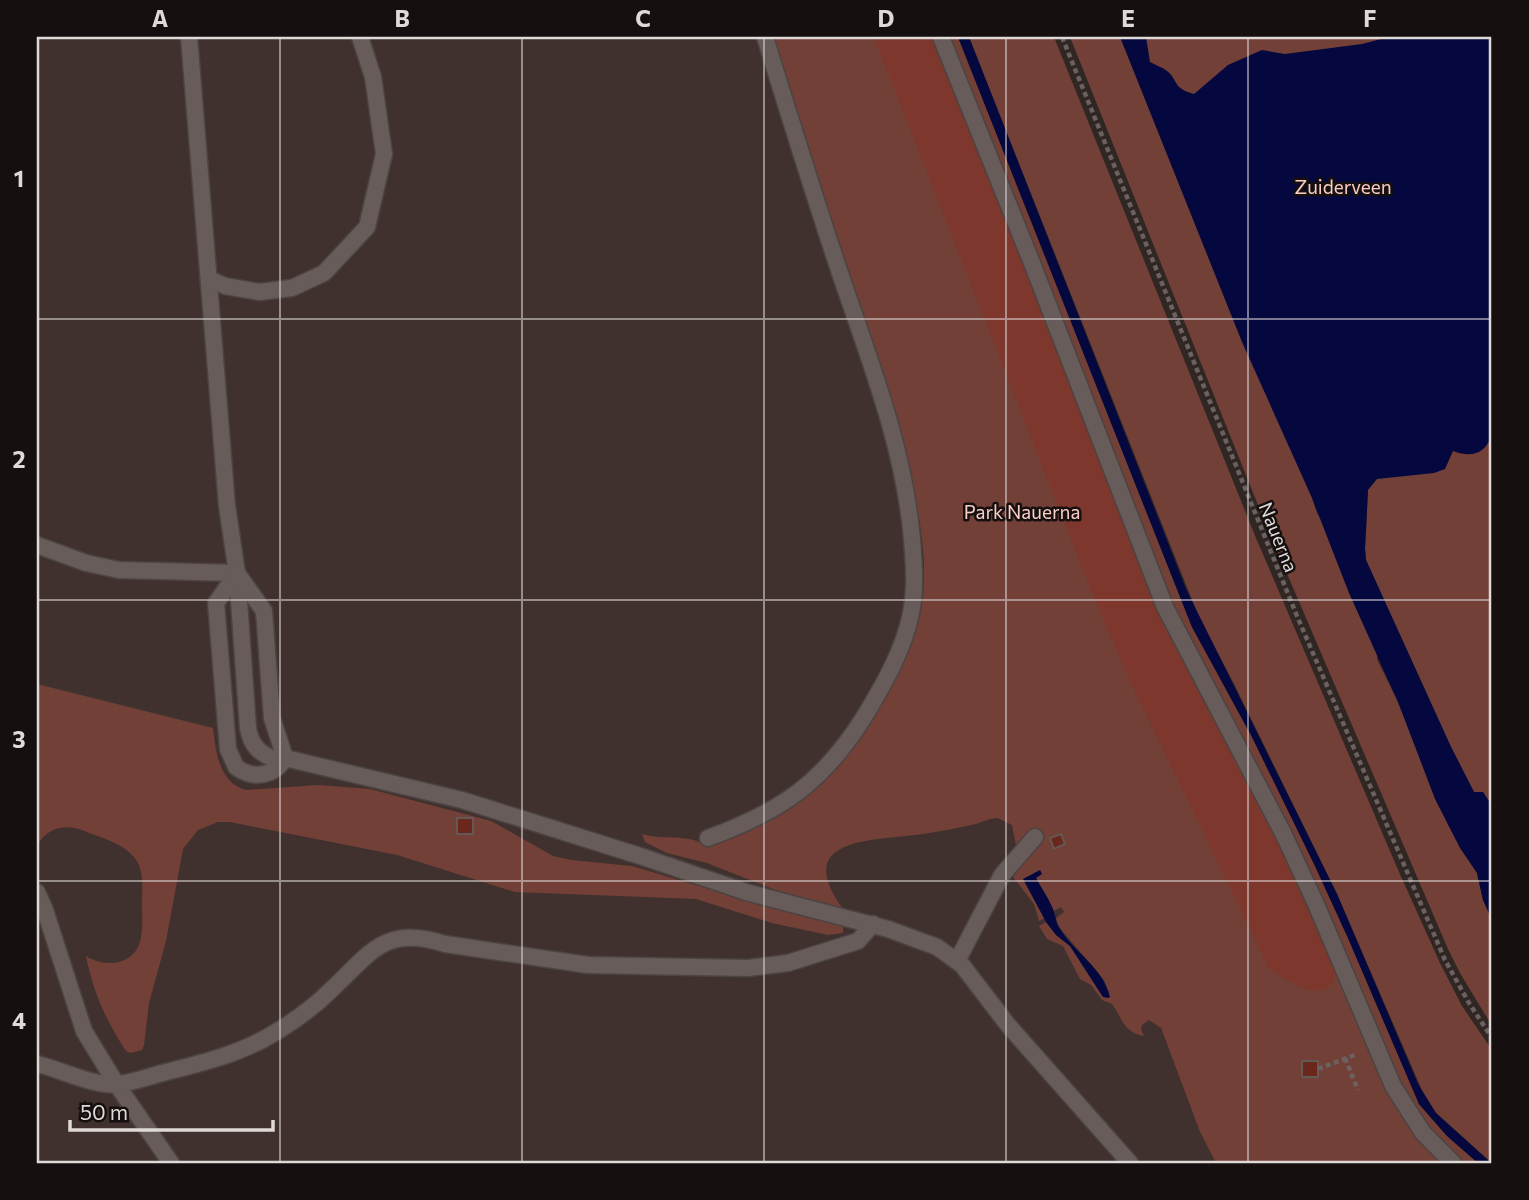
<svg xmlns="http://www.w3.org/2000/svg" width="1529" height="1200" font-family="Commissioner,sans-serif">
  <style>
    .built { fill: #41312e }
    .green { fill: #724037 }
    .forest { fill: #7e372c }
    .water { fill: #04083f }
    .building { fill: #6c271c; stroke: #635855; stroke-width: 2 }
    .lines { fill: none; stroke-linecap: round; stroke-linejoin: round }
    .lane-casing { stroke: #4b4442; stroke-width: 19 }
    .path { stroke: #6b6260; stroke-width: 4.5; stroke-dasharray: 5 3.5; stroke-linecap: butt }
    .lane { stroke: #675c5a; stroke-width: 16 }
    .grid { fill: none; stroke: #dfd9d7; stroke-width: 2; stroke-opacity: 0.55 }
    .labels { text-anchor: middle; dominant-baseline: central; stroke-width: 5; stroke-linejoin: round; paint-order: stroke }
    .park-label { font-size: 19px; fill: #facdc5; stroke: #15100f }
    .street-label { font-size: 19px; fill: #dfd9d7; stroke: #15100f }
    .neatline { fill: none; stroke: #dfd9d7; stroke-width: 2.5 }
    .grid-label { font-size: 23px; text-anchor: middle; font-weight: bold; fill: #dfd9d7 }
  </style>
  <rect width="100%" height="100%" fill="#302624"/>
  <!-- built -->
  <polygon class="built" points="37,37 772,37 900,436 916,500 923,566 1161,1028 1200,1132 1216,1163 37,1163"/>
  <!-- green -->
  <g class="green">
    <path d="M772,37H958L1192,627L1252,737L1315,866L1348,938L1419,1104L1447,1136L1478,1163H1216L1200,1132L1161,1028L1149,1020L1142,1025L1141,1029L1144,1036C1124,1033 1122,1018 1112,1004L1102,1000L1091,985L1080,979L1063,946L1047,939L1039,926L1046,922L1056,935L1070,946L1103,997H1110L1104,980L1059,927L1056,918L1064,912L1061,907L1054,911L1036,878L1040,870L1024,879L1045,918L1039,921L1034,904L1013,877L1027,856L1034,830L1016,845L1012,825C1008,823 1001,819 997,818C991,818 982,822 976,824C959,828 941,831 923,834C875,841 790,836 843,909L778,891L707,863L667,853L645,842L642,834C658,839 673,836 689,839C696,840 703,844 710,845C724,845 742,832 754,826C828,788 849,760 887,688C900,662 916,639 921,610C931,552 914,492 900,436Z"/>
    <polygon points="969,37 1054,37 1256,538 1399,872 1440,963 1462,1006 1492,1050 1492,1163 1436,1113 1424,1095 1337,894 1233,682 1198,615"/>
    <polygon points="1070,37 1492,37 1492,806 1483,792 1474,792 1451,747 1366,560 1365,549 1368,491 1312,498 1317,513 1332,532 1377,651 1377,659 1398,702 1449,826 1477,873 1483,900 1492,921 1492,1026 1460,973 1448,949 1264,520"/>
    <path d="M37,684L213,728C216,752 219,783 246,790L318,785L370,789L491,821L553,856L571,860L632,866L776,909L843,925V933L828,935L772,923L696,899L515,892L397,855L230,822H218L198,830L183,849L166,941L149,1003L144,1045L142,1050L131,1053L126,1051C106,1021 93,991 86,956C106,969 137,965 141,937C143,926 142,914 142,904C142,887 145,869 133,856C121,842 96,836 79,829C61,824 47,829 37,845Z"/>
  </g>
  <!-- forest -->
  <path class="forest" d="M874,37H935L1094,443L1294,871L1337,971C1328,1010 1291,981 1270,970L1130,681L1090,588Z"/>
  <!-- water -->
  <g class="water">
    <polygon points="958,37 969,37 1186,589 1337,894 1418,1084 1436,1113 1491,1163 1478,1163 1447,1136 1419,1104 1348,938 1315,866 1252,737 1192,627"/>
    <path d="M1120,37H1146L1150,62C1155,65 1162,67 1167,71C1179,81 1172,88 1194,94L1228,65L1262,50L1285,54L1362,44L1389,37H1492V435C1485,454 1472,458 1453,451L1445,469L1434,473L1377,479L1368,490L1365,549L1366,560L1451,747L1474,792H1483L1492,806V919L1483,900L1477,873L1460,848L1435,799L1398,702L1349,593L1312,498L1242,342Z"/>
    <path d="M1040,870L1042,874L1036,878C1042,889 1050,900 1054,912C1056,917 1056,923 1059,927C1074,953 1103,967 1110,997L1108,998L1103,997L1070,946L1056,935L1046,922L1023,879Z"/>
  </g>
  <!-- building -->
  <g class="building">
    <rect x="457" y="818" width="16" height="16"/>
    <polygon points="1061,834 1065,844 1054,849 1050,838"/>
    <rect x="1302" y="1061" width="16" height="16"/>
  </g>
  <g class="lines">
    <!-- lane casing -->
    <g class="lane-casing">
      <g id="lane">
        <path d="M189,37L227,506L237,573L248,728C251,746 260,754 276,760L285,758L462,800L640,856L746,892L888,929L937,947L962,965L1008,1025L1130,1163"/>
        <polyline points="941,37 1032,263 1165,607 1283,833 1316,904 1393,1086 1423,1133 1453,1163"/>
        <polyline points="209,279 225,286 259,292 292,288 324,273 367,227 384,154 373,77 360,37"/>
        <polyline points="37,545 86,563 119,570 237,573"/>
        <path d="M237,573L216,603L228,749L236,767C253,780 275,776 285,758"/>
        <polyline points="237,573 264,611 272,718 285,758"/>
        <path d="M708,838C782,811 824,782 866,714C885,682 904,649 911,613C916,588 914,564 912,539C904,448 871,364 842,279C815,199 790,118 765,37"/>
        <polyline points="37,892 45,910 84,1031 117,1085 171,1163"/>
        <polyline points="957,961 1002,875 1035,837"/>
        <path d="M37,1064C60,1069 97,1088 119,1084C135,1082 151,1076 166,1072C202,1063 239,1054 271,1035C293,1022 313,1008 331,990C370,954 384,924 445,944L588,965L748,968L788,963L858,941L873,924"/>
      </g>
    </g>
    <!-- path -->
    <g class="path">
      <polyline points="1062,37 1297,616 1402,860 1445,960 1469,1003 1492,1038"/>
      <polyline points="1345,1058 1358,1090"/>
      <polyline points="1318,1069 1357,1054"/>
    </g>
    <!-- lane -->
    <use href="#lane" class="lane"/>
  </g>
  <!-- grid -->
  <path class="grid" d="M280,37V1163M522,37V1163M764,37V1163M1006,37V1163M1248,37V1163M37,319H1492M37,600H1492M37,881H1492"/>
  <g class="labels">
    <!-- park labels -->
    <g class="park-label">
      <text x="1343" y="186">Zuiderveen</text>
      <text x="1022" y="511">Park Nauerna</text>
    </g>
    <!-- street labels -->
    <g class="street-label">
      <text transform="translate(1279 537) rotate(68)">Nauerna</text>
    </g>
  </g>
  <!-- border -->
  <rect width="1529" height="1200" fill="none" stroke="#15100f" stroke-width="77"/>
  <!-- scale -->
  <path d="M70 1120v10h203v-10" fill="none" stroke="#dfd9d7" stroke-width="3.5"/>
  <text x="80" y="1120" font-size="21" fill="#dfd9d7" stroke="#15100f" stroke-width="5" paint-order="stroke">50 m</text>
  <rect x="38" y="38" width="1452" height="1124" class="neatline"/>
  <g class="grid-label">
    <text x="160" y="27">A</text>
    <text x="402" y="27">B</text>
    <text x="643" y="27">C</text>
    <text x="886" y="27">D</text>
    <text x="1128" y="27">E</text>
    <text x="1370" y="27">F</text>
    <text x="19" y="187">1</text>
    <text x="19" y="468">2</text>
    <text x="19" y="748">3</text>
    <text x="19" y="1029">4</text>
  </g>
</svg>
